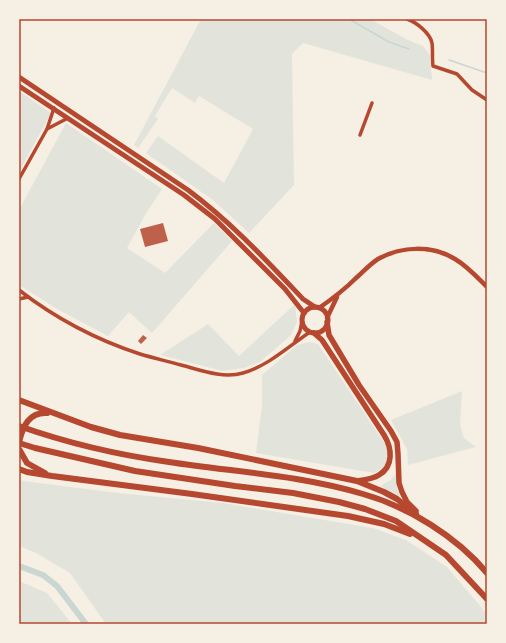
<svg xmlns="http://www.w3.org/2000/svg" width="506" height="643" font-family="'Titillium Web',sans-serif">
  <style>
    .green { fill: #e2e4dc }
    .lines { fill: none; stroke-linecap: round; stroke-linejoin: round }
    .stream { stroke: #c9d6d2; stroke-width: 1.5 }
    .canal { stroke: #c9d6d2; stroke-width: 6 }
    .building { fill: #bf614a }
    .minor { stroke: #b5482f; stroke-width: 3.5 }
    .tertiary { stroke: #b5482f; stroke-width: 4.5 }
    .secondary { stroke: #b5482f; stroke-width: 5 }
    .primary { stroke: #b5482f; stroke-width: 5.5 }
    .trunk { stroke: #b5482f; stroke-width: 6 }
    .neatline { fill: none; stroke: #b5482f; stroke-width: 1.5 }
  </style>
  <rect width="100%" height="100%" fill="#f6efe4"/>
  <!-- green -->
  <g class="green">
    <polygon points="201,19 370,19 408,40 423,46 430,55 432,80 303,43 292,54 294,185 249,233 213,200 146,153 158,136 224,183 253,129 199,96 195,103 172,88 155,116 158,119 138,148 134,145"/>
    <polygon points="19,91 51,113 19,172"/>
    <polygon points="66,123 162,189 145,215 127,248 165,273 214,223 232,241 152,333 129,312 108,336 59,310 19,285 19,210"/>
    <polygon points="295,304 297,322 291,335 260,362 244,368 223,371 160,355 208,324 239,356"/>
    <path d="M309,342L318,344L385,444C391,459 388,466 374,473L256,453L262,406V375L297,345Z"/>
    <polygon points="462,391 460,425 464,438 476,447 408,465 407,449 391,420"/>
    <polygon points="396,473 397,487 400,497 380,486 391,480"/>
    <polygon points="19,479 23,481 118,493 223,503 373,528 406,540 447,567 487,614 487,624 106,624 70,573 36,553 19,546"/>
    <polygon points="19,581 47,593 72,624 19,624"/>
  </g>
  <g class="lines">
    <!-- stream -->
    <g class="stream">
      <polyline points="349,19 389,42 409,49"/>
      <polyline points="449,60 487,73"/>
    </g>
    <!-- canal -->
    <polyline class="canal" points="19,566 43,575 57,586 86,624"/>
  </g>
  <!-- building -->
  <g class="building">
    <polygon points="163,223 168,241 145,247 140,229"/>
    <polygon points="143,335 147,338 141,344 138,341"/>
  </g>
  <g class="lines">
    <!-- minor -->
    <g class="minor">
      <path d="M407,19C416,22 430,33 432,43C433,50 432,59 433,66L457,74L472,90L487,100"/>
      <polyline points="47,129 68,118"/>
      <polyline points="360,135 372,103"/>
      <polyline points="19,179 47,129 54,108"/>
      <path d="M19,290C55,318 97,340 140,354C153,358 167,361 181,365C200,370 223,379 243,373C268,366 289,346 310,332"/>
      <polyline points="19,299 28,297"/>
      <polyline points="295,341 300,331 302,321"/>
    </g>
    <!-- tertiary -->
    <g class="tertiary">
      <path d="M319,308C332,299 344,290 355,279C362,273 370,264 378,259C401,246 432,245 455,259C467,266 477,277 487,287"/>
      <polyline points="327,318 337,297"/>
    </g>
    <!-- secondary -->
    <g class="secondary">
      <path d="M19,77L188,190C231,222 266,260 303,299L315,307"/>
      <polyline points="19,86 184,195 215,219 285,289 304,313"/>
      <circle cx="315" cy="320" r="13"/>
    </g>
    <!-- primary -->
    <g class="primary">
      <polyline points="327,322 329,335 359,385 391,431 397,442 398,454 399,483 402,492 407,502 416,511"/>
      <path d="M314,333L322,340L384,435C392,448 394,466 379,475C373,479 364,480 357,481"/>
    </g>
    <!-- trunk -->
    <g class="trunk">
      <polyline points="19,400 91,427 120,435 198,448 357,481 384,492 397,499 416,514"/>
      <path d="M19,426C67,443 119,455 169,462C234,472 300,475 363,494C409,507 457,537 487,573"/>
      <path d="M19,442C23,426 29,412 47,413"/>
      <polyline points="19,443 35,448 135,471 235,486 293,493 339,502 365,509 396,521 446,555 487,599"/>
      <polyline points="19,449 27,463 45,473"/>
      <polyline points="19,469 27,472 52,476 192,494 348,516 384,524 410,534"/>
    </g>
  </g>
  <!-- border -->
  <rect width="506" height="643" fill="none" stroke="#f6efe4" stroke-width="40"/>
  <rect x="20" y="20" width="466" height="603" class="neatline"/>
</svg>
